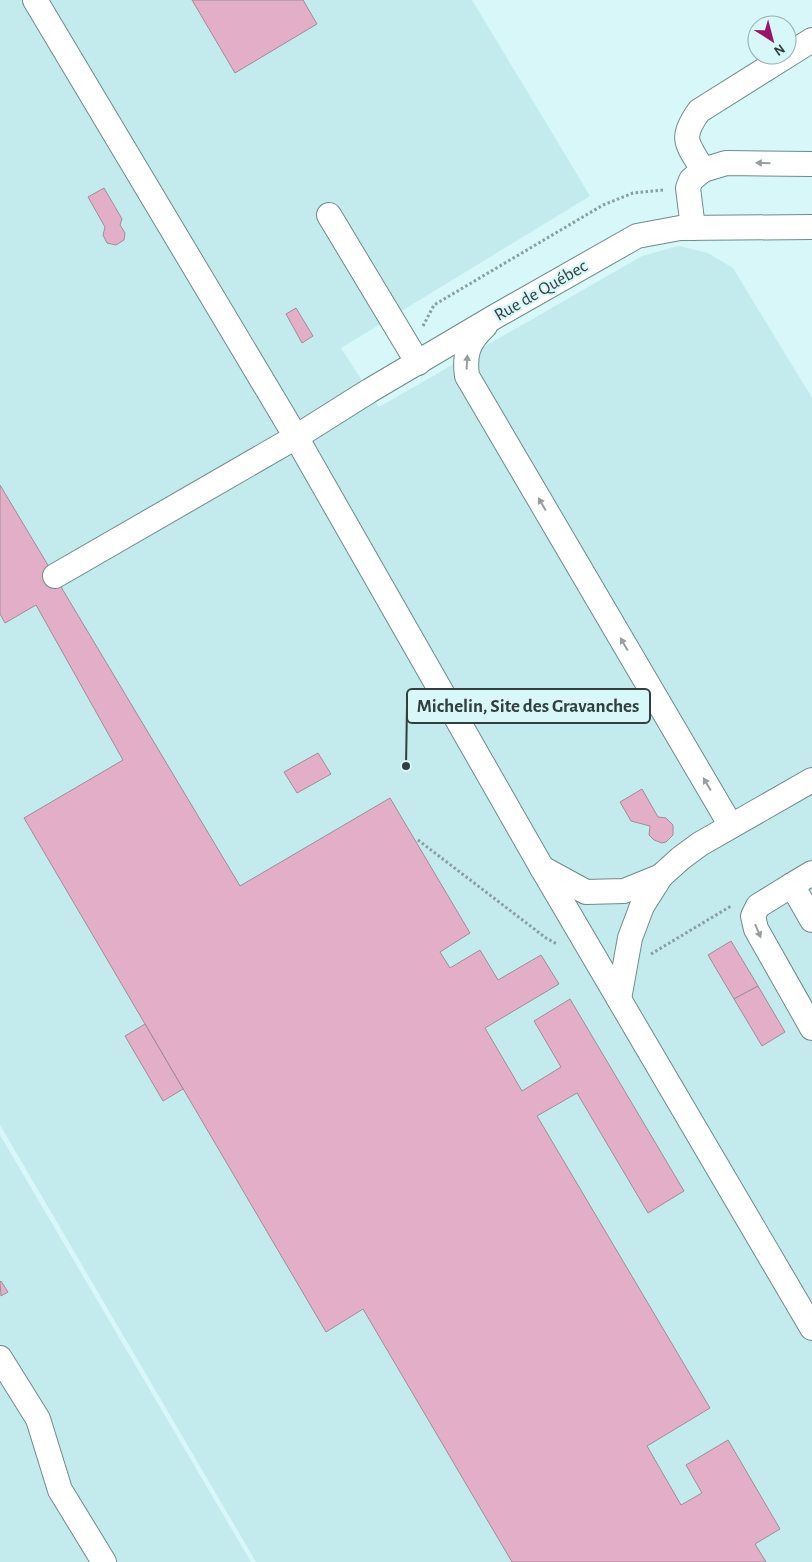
<svg xmlns="http://www.w3.org/2000/svg" width="812" height="1562" font-family="'Alegreya Sans',sans-serif">
  <style>
    .built { fill: #c3ebed }
    .building { fill: #e2aec8; stroke: #a28b96 }
    .lines { fill: none; stroke-linecap: round; stroke-linejoin: round }
    .minor-casing { stroke: #6f8a8c; stroke-width: 26 }
    .path { stroke: #889e9f; stroke-width: 3; stroke-dasharray: 2.5 2.5; stroke-linecap: butt }
    .minor { stroke: #fff; stroke-width: 24 }
    .oneway { fill: #989e9f }
    .labels { text-anchor: middle; dominant-baseline: central; stroke-width: 4.5; stroke-linejoin: round; paint-order: stroke }
    .street-label { font-size: 18px; fill: #323e3f; stroke: #d8f7f8 }
    .leader { fill: none; stroke: #323e3f; stroke-width: 2 }
    .callout-dot { fill: #323e3f; stroke: #d8f7f8; stroke-width: 2 }
    .callout { fill: #d8f7f8; stroke: #323e3f; stroke-width: 2 }
    .callout-label { font-size: 19px; text-anchor: middle; font-weight: bold; fill: #323e3f }
  </style>
  <rect width="100%" height="100%" fill="#d8f7f8"/>
  <!-- built -->
  <g class="built">
    <polygon points="0,0 472,0 590,196 341,348 379,407 642,256 679,246 708,253 733,268 812,398 812,1562 256,1562 0,1125"/>
    <polygon points="0,1135 251,1562 0,1562"/>
  </g>
  <!-- building -->
  <g class="building">
    <polygon points="192,0 303,0 317,24 235,73"/>
    <polygon points="104,188 122,219 120,225 125,233 124,240 116,245 107,243 103,235 105,227 88,197"/>
    <polygon points="296,308 313,336 302,343 286,314"/>
    <polygon points="0,485 240,886 390,798 470,933 440,952 450,968 480,950 498,980 541,955 559,984 485,1028 522,1091 561,1067 534,1021 570,999 684,1191 648,1213 577,1093 537,1116 710,1408 647,1446 681,1505 702,1493 686,1465 728,1440 780,1529 755,1544 766,1562 512,1562 363,1309 326,1332 24,818 123,760 36,605 5,623 0,614"/>
    <polygon points="318,753 331,774 297,793 284,772"/>
    <polygon points="642,789 658,817 666,818 673,825 673,835 666,842 662,843 654,840 649,835 650,826 631,821 620,802"/>
    <polygon points="731,941 758,986 734,999 708,955"/>
    <polygon points="758,986 785,1032 762,1046 734,999"/>
    <polygon points="145,1024 183,1089 163,1101 125,1036"/>
    <polygon points="1,1281 8,1292 1,1296 0,1282"/>
  </g>
  <g class="lines">
    <!-- minor casing -->
    <g class="minor-casing">
      <g id="minor">
        <polyline points="35,0 296,437 542,868 812,1328"/>
        <path d="M703,170C687,143 679,139 699,111L812,40"/>
        <polyline points="329,215 418,363"/>
        <polyline points="693,228 688,188 691,180 703,170 726,163 812,164"/>
        <path d="M485,326C468,342 464,354 467,376L731,826"/>
        <polyline points="55,576 296,437 369,391 496,316 637,236 680,228 812,227"/>
        <polyline points="542,868 586,892 624,891 661,876"/>
        <polyline points="812,873 792,885 812,920"/>
        <polyline points="792,885 758,906 753,916 756,929 812,1028"/>
        <polyline points="619,999 630,938 642,906 661,876 681,858 700,844 812,780"/>
        <polyline points="0,1358 38,1419 60,1490 104,1562"/>
      </g>
    </g>
    <!-- path -->
    <g class="path">
      <polyline points="423,326 434,305 603,205 633,193 664,190"/>
      <polyline points="418,840 546,938 557,944"/>
      <polyline points="651,954 731,906"/>
    </g>
    <!-- minor -->
    <use href="#minor" class="minor"/>
  </g>
  <!-- one-way arrows -->
  <defs><path id="oneway-solid" d="M-6-.8H1V-3.2L6.5 0L1 3.2V.8H-6Z" transform="scale(1.25)"/></defs>
  <g class="oneway">
    <use href="#oneway-solid" transform="translate(763 163) rotate(-179)"/>
    <use href="#oneway-solid" transform="translate(467 362) rotate(-87)"/>
    <use href="#oneway-solid" transform="translate(542 504) rotate(-120)"/>
    <use href="#oneway-solid" transform="translate(624 644) rotate(-120)"/>
    <use href="#oneway-solid" transform="translate(707 784) rotate(-120)"/>
    <use href="#oneway-solid" transform="translate(758 931) rotate(67)"/>
  </g>
  <g class="labels">
    <!-- street labels -->
    <g class="street-label">
      <text transform="translate(541 291) rotate(-30)">Rue de Québec</text>
    </g>
  </g>
  <!-- callouts -->
  <path class="leader" d="M406 766L407 706"/>
  <circle class="callout-dot" cx="406" cy="766" r="5"/>
  <rect class="callout" x="407" y="689" width="243" height="34" rx="5"/>
  <g class="callout-label">
    <text x="528" y="712">Michelin, Site des Gravanches</text>
  </g>
  <!-- north arrow -->
  <g transform="translate(772 40) rotate(144)"><circle r="24" fill="#d8f7f8" stroke="#96adae"/>
  <path d="M0-4L9 19L0 12L-9 19Z" fill="#99156a"/>
  <text y="-8" font-size="14" font-weight="bold" text-anchor="middle" fill="#323e3f">N</text>
  </g>
</svg>
